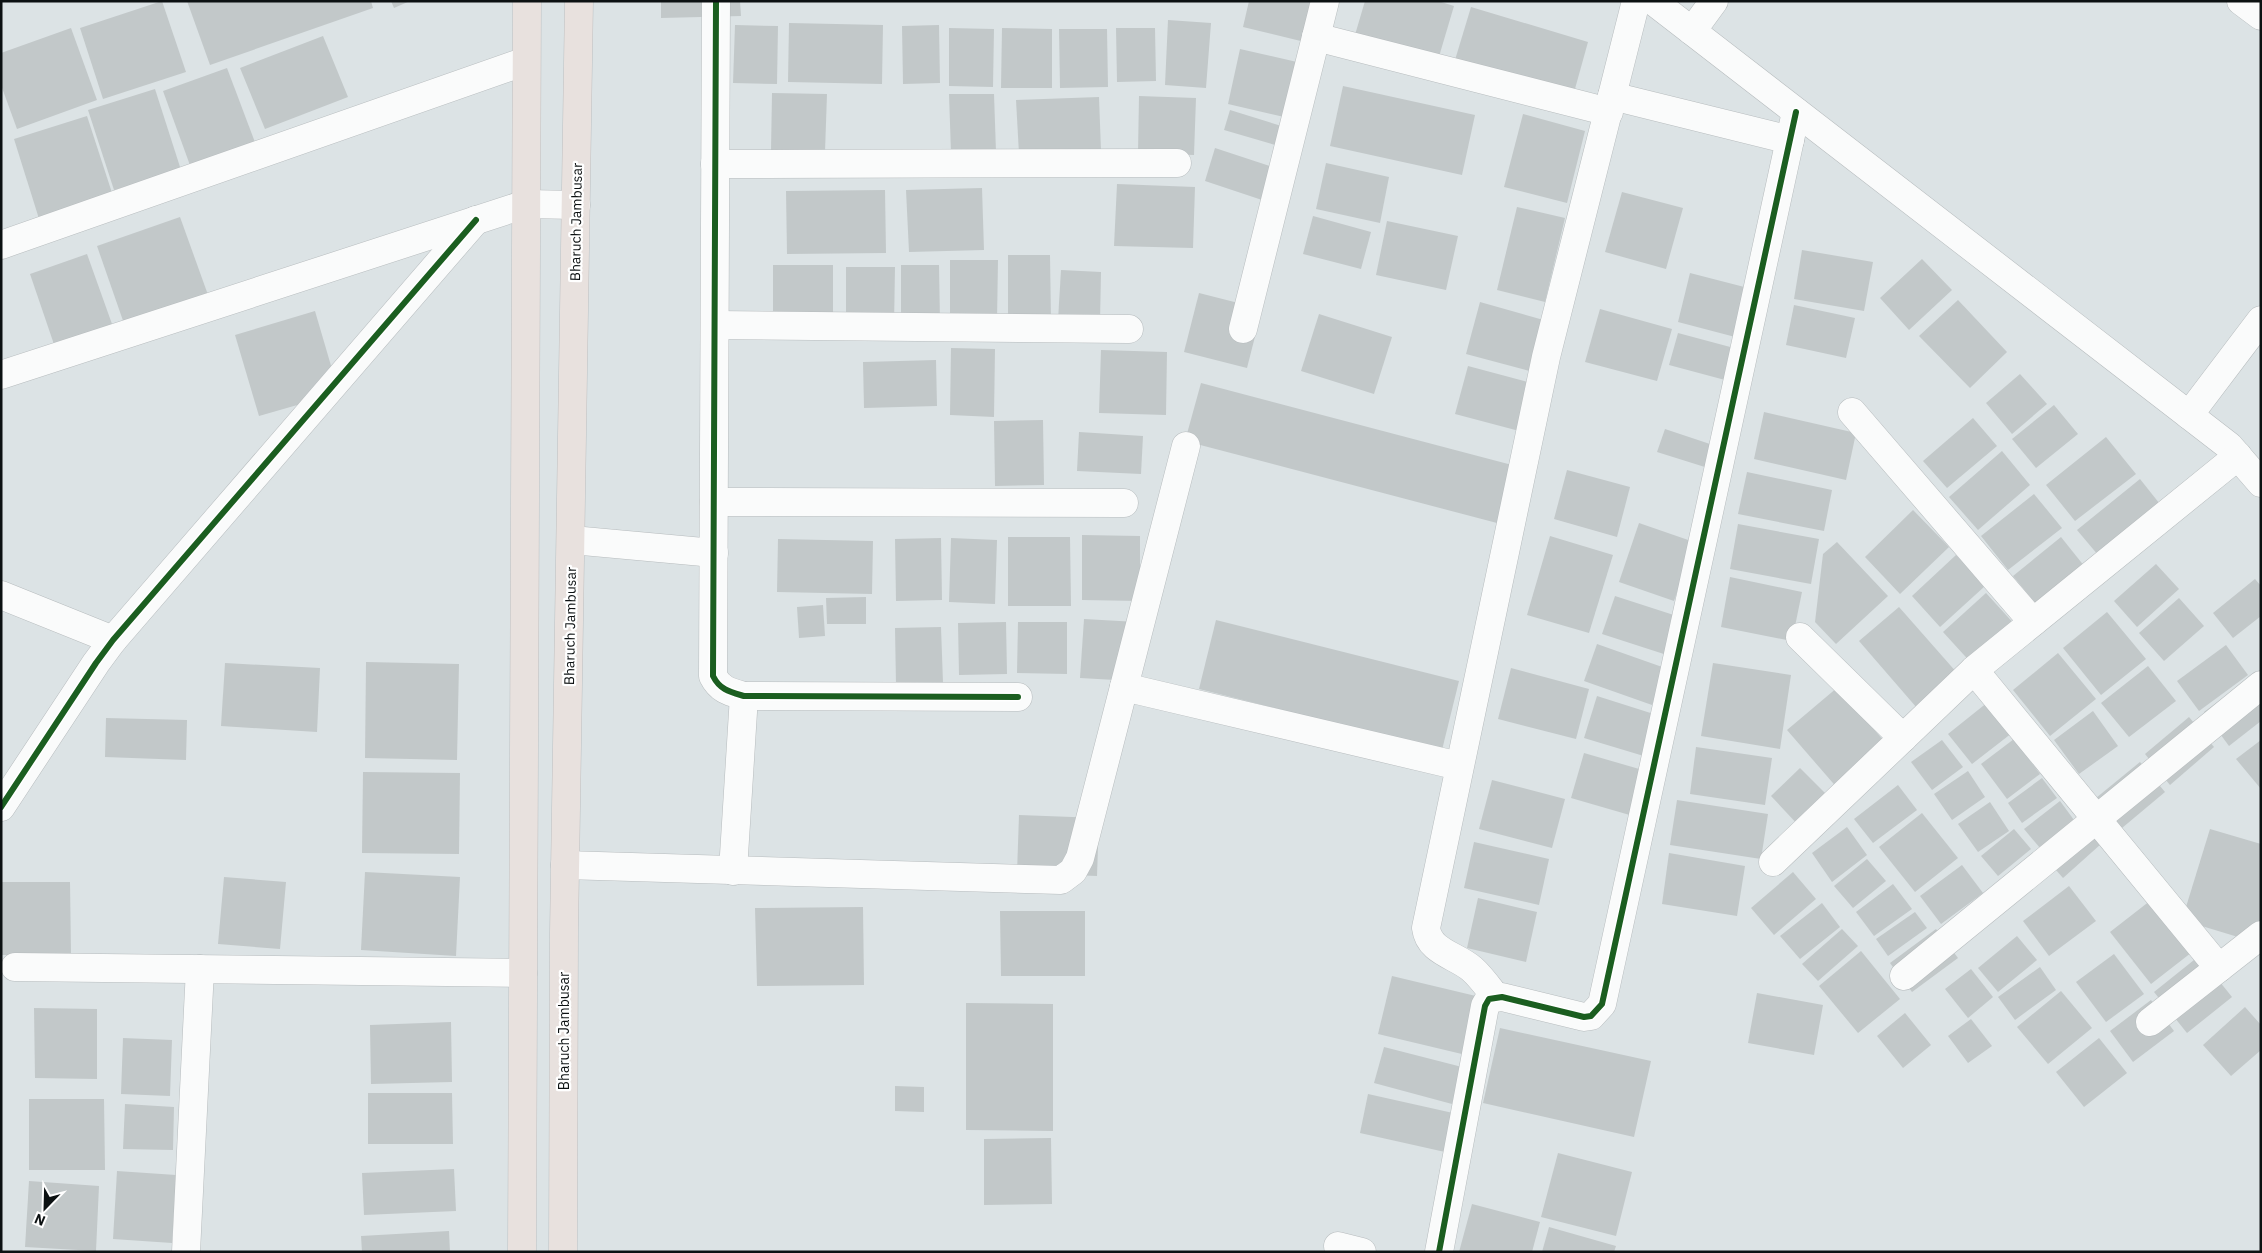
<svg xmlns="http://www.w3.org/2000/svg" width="2262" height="1253" font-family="'IBM Plex Sans',sans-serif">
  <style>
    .building { fill: #c2c8c9 }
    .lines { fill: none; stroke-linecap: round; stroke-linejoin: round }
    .minor-casing { stroke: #b7bcbe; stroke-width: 29 }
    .major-casing { stroke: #bdc0c2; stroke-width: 29 }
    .minor { stroke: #fafbfb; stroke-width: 28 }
    .major { stroke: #e8e1de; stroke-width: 28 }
    .cycleway-casing { stroke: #fff; stroke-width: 9 }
    .cycleway { stroke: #1b5e20; stroke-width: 6 }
    .labels { text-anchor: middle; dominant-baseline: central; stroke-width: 4.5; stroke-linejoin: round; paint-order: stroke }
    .street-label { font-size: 14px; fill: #0c1112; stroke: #fff }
  </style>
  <rect width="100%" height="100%" fill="#dce3e5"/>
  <!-- building -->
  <g class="building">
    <polygon points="162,1 186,72 103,99 80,28"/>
    <polygon points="187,1 371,1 373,8 210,65"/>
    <polygon points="391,1 410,1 394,8"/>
    <polygon points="661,1 740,1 741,16 661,18"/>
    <polygon points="1249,1 1322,1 1313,44 1243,27"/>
    <polygon points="1365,1 1438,1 1454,6 1435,70 1352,45"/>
    <polygon points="1471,7 1588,42 1573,96 1455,60"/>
    <polygon points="1168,20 1211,23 1206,88 1165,85"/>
    <polygon points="789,23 883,25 882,84 788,82"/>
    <polygon points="735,25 778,26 777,84 733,83"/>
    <polygon points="939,25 940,83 903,84 902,26"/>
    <polygon points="71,28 97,100 17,129 1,85 1,53"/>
    <polygon points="949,28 994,29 993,87 949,86"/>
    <polygon points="1002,28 1052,29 1052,88 1001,88"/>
    <polygon points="1116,28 1155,28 1156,81 1117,82"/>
    <polygon points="1059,29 1107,29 1108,87 1060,88"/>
    <polygon points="323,36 348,97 265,129 240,68"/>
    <polygon points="1240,49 1310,65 1297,120 1228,104"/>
    <polygon points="227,68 256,145 191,168 163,91"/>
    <polygon points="1343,86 1475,115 1462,175 1330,146"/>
    <polygon points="155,89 181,170 114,190 88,110"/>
    <polygon points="772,93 827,94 825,152 771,151"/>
    <polygon points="949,94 994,94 996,152 951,153"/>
    <polygon points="1139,96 1196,98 1194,155 1138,153"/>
    <polygon points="1099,97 1101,151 1019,154 1016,100"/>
    <polygon points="1230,110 1288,128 1282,147 1224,130"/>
    <polygon points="1523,114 1585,131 1567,203 1504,187"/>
    <polygon points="87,116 114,199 40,222 14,139"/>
    <polygon points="1215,148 1276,168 1265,201 1205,181"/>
    <polygon points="1326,163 1389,177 1380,223 1316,209"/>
    <polygon points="1117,184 1195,187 1193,248 1114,246"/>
    <polygon points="982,188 984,250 909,252 906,190"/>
    <polygon points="885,190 886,253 787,254 786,191"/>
    <polygon points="1622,192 1683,208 1666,269 1605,252"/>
    <polygon points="1517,207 1565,218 1545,302 1497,290"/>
    <polygon points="1313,216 1371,232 1361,269 1303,254"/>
    <polygon points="180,217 212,306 128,335 97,246"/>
    <polygon points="1387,221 1458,236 1446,290 1376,275"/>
    <polygon points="1802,250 1873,262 1864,311 1794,299"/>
    <polygon points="87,254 117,338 59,359 30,274"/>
    <polygon points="1008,255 1050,255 1051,322 1008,323"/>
    <polygon points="1922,259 1952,290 1909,330 1880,298"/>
    <polygon points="950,260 998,260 997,321 950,321"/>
    <rect x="773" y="265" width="60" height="63"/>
    <polygon points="901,265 939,265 940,322 901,322"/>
    <polygon points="846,267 895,267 894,326 846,326"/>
    <polygon points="1061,270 1101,272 1100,322 1058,320"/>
    <polygon points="1690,273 1752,289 1739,338 1678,322"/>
    <polygon points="1199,293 1262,309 1247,368 1184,352"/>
    <polygon points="1958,300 2007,352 1970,388 1919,336"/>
    <polygon points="1480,302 1547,321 1533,372 1466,354"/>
    <polygon points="1794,305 1855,318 1846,358 1786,345"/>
    <polygon points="1600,309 1672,329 1657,381 1585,362"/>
    <polygon points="315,311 339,393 259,416 235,335"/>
    <polygon points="1319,314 1392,337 1374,394 1301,371"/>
    <polygon points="1678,333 1734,348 1725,380 1669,365"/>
    <polygon points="951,348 995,349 994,417 950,415"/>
    <polygon points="1101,350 1167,352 1166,415 1099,413"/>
    <polygon points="936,360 937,406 864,408 863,362"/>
    <polygon points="1468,366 1535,384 1523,432 1455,414"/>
    <polygon points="2020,374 2047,404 2012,434 1986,403"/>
    <polygon points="1201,383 1512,465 1497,523 1185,441"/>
    <polygon points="2054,405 2078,434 2036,468 2012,439"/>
    <polygon points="1764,412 1856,433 1846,480 1754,459"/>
    <polygon points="1973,418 1997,446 1947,488 1923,461"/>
    <polygon points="1043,420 1044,485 995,486 994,421"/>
    <polygon points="1665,429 1716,446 1708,468 1657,452"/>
    <polygon points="1079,432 1143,436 1141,474 1077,471"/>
    <polygon points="2106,437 2136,474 2075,521 2046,485"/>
    <polygon points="2002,451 2030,485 1978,530 1949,497"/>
    <polygon points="1567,470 1630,487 1617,537 1554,519"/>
    <polygon points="1747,472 1832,490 1824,531 1738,514"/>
    <polygon points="2140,479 2171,518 2109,568 2077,530"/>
    <polygon points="2034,494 2062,528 2008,570 1981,536"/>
    <polygon points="1913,510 1949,547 1900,594 1865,557"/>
    <polygon points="1639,523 1694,542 1674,601 1619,582"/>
    <polygon points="1738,524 1819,539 1811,584 1730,569"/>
    <polygon points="1082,535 1140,536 1140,601 1082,600"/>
    <polygon points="1550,536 1613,555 1589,633 1527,615"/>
    <polygon points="1008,537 1070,537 1071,606 1008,606"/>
    <polygon points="2061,537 2089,572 2041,610 2013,576"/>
    <polygon points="941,538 942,600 896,601 895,539"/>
    <polygon points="951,538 997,540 995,604 949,602"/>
    <polygon points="778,539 873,541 872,594 777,592"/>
    <polygon points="1837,542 1888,596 1836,644 1815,622 1823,554"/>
    <polygon points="1956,555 1985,586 1940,627 1912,596"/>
    <polygon points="2156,564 2179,589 2137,627 2114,601"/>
    <polygon points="1730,577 1802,592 1792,641 1721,627"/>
    <polygon points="2255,579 2261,586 2261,616 2233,638 2213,613"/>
    <polygon points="1986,593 2017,627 1974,666 1943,632"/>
    <polygon points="1615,596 1683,618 1670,656 1602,634"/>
    <polygon points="866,597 866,624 827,624 826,598"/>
    <polygon points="2179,598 2204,626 2164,661 2139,633"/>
    <polygon points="823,605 825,636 799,638 797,607"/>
    <polygon points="1899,607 1958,674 1917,708 1859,641"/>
    <polygon points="2107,612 2146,659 2101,695 2063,648"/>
    <polygon points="1084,619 1137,622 1133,681 1080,678"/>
    <polygon points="1216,620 1459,681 1442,750 1199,689"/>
    <polygon points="1006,622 1007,674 959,675 958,623"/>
    <polygon points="1018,622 1067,622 1067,674 1017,673"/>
    <polygon points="941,627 943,683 896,685 895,628"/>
    <polygon points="1597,644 1665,668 1652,705 1584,681"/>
    <polygon points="2226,645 2248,675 2199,711 2177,681"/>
    <polygon points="2058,653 2096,699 2050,736 2013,690"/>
    <polygon points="366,662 459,664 457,760 365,758"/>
    <polygon points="225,663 320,668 317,732 221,726"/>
    <polygon points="1713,663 1791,675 1780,749 1701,736"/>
    <polygon points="2148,666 2176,701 2129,737 2101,703"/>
    <polygon points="1511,668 1589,689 1576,739 1498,719"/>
    <polygon points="2255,674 2261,681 2261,721 2229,746 2204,712"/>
    <polygon points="1838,687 1889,747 1839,790 1787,730"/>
    <polygon points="1597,696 1660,716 1647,757 1584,738"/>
    <polygon points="1988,702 2012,733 1972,764 1948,734"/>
    <polygon points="2093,711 2118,746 2079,774 2054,740"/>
    <polygon points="2189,717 2214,747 2170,785 2145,754"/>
    <polygon points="106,718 187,720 186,760 105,757"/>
    <polygon points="2014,739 2040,774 2007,799 1981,764"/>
    <polygon points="1942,740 1963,767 1932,790 1911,762"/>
    <polygon points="2261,740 2261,789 2236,759"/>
    <polygon points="1696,747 1772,758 1765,805 1690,794"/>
    <polygon points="1584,753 1653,773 1640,818 1571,798"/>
    <polygon points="2140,762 2165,792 2122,828 2096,798"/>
    <polygon points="1800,768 1830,798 1800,827 1771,796"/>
    <polygon points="1968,771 1985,797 1952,820 1934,794"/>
    <polygon points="363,772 460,773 459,854 362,853"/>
    <polygon points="2042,778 2057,798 2022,823 2008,803"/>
    <polygon points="1492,780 1565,799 1552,848 1479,829"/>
    <polygon points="1898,785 1917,810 1873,843 1854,819"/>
    <polygon points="1677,800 1768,814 1761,859 1670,845"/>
    <polygon points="2060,801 2074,820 2040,848 2024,829"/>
    <polygon points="1990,802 2009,831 1978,852 1958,824"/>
    <polygon points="1922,813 1958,858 1915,892 1879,847"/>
    <polygon points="1019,815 1099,818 1097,876 1017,873"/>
    <polygon points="2079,820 2101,844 2063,878 2041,853"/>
    <polygon points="1847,827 1867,855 1832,882 1812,853"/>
    <polygon points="2014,829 2031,849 1998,876 1981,856"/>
    <polygon points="2210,829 2261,844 2261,944 2182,920"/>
    <polygon points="1474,842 1549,859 1539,905 1464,888"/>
    <polygon points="1669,853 1745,866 1737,916 1662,904"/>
    <polygon points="1867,859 1886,881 1853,908 1834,886"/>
    <polygon points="1962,865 1983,893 1941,924 1920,896"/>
    <polygon points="365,872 460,877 456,956 361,950"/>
    <polygon points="1793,872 1816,899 1774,935 1751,908"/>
    <polygon points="224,877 286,882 280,949 218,944"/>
    <polygon points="1,882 70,882 71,955 1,955"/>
    <polygon points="1893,884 1912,909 1874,936 1856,912"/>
    <polygon points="2069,886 2096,921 2049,956 2023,921"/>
    <polygon points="2155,897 2196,949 2151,984 2110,932"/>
    <polygon points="1478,898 1537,912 1526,962 1467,948"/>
    <polygon points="1822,903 1840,927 1800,959 1780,936"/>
    <polygon points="863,907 864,985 757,986 755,908"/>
    <polygon points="1000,911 1085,911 1085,976 1001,976"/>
    <polygon points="1915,912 1927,928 1888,956 1876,939"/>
    <polygon points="1842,929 1858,946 1818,981 1802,964"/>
    <polygon points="1936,929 1958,958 1912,992 1890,963"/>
    <polygon points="2017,936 2037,960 1998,992 1978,968"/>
    <polygon points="1861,951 1900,999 1858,1033 1819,986"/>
    <polygon points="2114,954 2144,994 2106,1022 2076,982"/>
    <polygon points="2199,956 2232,997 2187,1033 2154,992"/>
    <polygon points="2040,967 2056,990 2015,1020 1998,997"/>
    <polygon points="1971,969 1993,997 1968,1018 1945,989"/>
    <polygon points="1392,976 1480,997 1466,1055 1378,1034"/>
    <polygon points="2061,991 2092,1028 2048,1064 2017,1027"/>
    <polygon points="1757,993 1823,1005 1814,1055 1748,1043"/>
    <polygon points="2151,1000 2174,1031 2133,1062 2110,1031"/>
    <polygon points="966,1003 1053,1004 1053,1131 966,1130"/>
    <polygon points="2245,1007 2261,1025 2261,1050 2231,1076 2203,1045"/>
    <polygon points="34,1008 97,1009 97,1079 35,1078"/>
    <polygon points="1905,1013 1931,1045 1903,1068 1877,1036"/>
    <polygon points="1971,1019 1992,1046 1968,1063 1948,1036"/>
    <polygon points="451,1022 452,1082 371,1084 370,1025"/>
    <polygon points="1500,1028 1651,1061 1634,1137 1483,1103"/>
    <polygon points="123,1038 172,1040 170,1096 121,1094"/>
    <polygon points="2099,1038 2127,1073 2084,1107 2056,1072"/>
    <polygon points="1384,1047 1462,1067 1452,1104 1374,1083"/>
    <polygon points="895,1086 924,1087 924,1112 895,1111"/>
    <polygon points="368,1093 452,1093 453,1144 368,1144"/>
    <polygon points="1368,1094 1453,1113 1445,1152 1360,1133"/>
    <polygon points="29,1099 104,1099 105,1170 29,1170"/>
    <polygon points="125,1104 174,1107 173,1150 123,1149"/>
    <polygon points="1051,1138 1052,1204 984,1205 984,1139"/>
    <polygon points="1558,1153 1632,1172 1616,1236 1541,1217"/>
    <polygon points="454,1169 456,1211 364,1215 362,1173"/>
    <polygon points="117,1171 176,1175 172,1243 113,1239"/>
    <polygon points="29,1181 99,1186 96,1251 25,1247"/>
    <polygon points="1472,1204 1540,1222 1532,1252 1459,1252"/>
    <polygon points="1549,1227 1616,1246 1614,1252 1542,1252"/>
    <polygon points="449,1231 450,1252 362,1252 361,1236"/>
  </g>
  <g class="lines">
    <!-- minor casing -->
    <g class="minor-casing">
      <g id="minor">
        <path d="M716,1L713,676C720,690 730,692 744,696L1018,697"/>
        <polyline points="1653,1 2229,446 2261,483"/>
        <polyline points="2241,1 2261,16"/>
        <polyline points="1692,31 1714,1"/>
        <polyline points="1316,37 1609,112"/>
        <polyline points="1612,96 1790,140"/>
        <polyline points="715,164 1177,163"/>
        <polyline points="1,245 526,61"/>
        <polyline points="715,325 1129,329"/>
        <polyline points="1243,329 1325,1"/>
        <polyline points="1,375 526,204 576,205"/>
        <polyline points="1852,412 2033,622"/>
        <polyline points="2189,415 2261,320"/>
        <polyline points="714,502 1124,503"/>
        <polyline points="572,540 714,553"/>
        <polyline points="1,595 113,640"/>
        <polyline points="1800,637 1903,738"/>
        <polyline points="1974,670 2219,968"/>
        <polyline points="1124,687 1459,766"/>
        <polyline points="1,807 96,663 113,640 476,220"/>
        <polyline points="1773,862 1974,670 2238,456"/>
        <polyline points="565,865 1061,880 1073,871 1080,858 1186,446"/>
        <polyline points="733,871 744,696"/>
        <polyline points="15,967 523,973"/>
        <polyline points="1904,976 2261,685"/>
        <path d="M1495,996C1488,987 1481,977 1472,969C1456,955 1429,952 1426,928L1546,357L1636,1"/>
        <polyline points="2150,1022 2261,935"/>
        <polyline points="1338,1246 1362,1252"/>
        <polyline points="186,1252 200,969"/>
        <polyline points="1439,1252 1485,1006 1489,999 1502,997 1584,1017 1591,1016 1602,1004 1796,112"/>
      </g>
    </g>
    <!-- major casing -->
    <g class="major-casing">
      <g id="major">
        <polyline points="522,1252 527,1"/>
        <polyline points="563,1252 564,932 579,1"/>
      </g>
    </g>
    <!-- minor -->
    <use href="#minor" class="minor"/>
    <!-- major -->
    <use href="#major" class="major"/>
    <!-- cycleway casing -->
    <g class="cycleway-casing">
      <g id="cycleway">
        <path d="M716,1L713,676C720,690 730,692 744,696L1018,697"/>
        <polyline points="1,807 96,663 113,640 476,220"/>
        <polyline points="1439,1252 1485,1006 1489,999 1502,997 1584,1017 1591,1016 1602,1004 1796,112"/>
      </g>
    </g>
    <!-- cycleway -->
    <use href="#cycleway" class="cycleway"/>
  </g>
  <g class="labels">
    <!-- street labels -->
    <g class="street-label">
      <text transform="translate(576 222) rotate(-89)">Bharuch Jambusar</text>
      <text transform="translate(570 626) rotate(-89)">Bharuch Jambusar</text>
      <text transform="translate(564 1031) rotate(-90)">Bharuch Jambusar</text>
    </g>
  </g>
  <!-- border -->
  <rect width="2262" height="1253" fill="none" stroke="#0c1112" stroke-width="5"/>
  <!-- north arrow -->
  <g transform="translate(45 1208) rotate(203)" stroke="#ffffff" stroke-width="4" paint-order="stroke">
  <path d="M0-4L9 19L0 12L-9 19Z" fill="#0c1112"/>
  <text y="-8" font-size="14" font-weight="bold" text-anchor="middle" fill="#0c1112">N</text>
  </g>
</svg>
